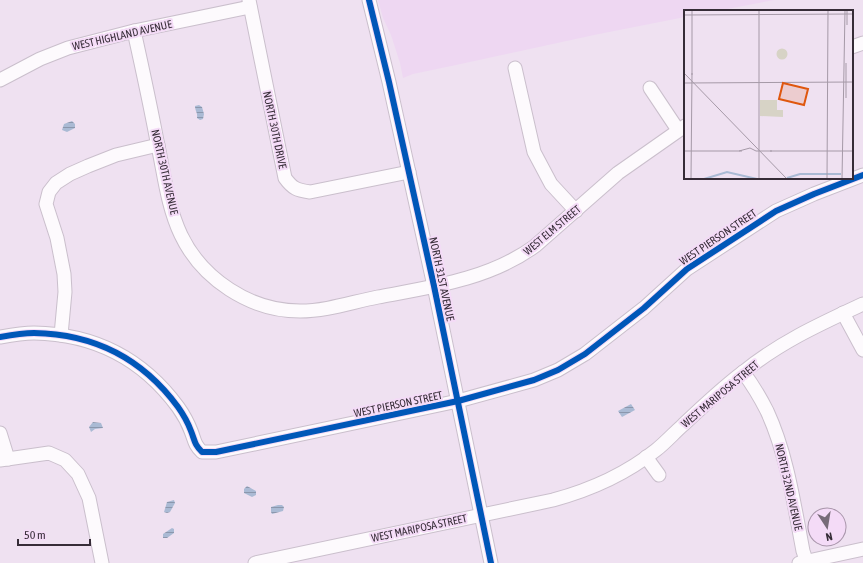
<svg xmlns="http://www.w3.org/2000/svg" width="863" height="563" font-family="'Asap Condensed',sans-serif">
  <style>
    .built { fill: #eed7f2 }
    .water { fill: url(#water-rules) }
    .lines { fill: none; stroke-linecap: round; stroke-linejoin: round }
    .minor-casing { stroke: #cabfcc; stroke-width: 15 }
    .minor { stroke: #fdfafd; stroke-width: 13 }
    .cycleway-casing { stroke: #f4dbf7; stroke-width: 8 }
    .cycleway { stroke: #0057b8; stroke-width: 6 }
    .labels { text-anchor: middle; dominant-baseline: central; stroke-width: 4; stroke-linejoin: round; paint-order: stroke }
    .street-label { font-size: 11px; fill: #362c37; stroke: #f4dbf7 }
    .inset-river { fill: none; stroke: #aabad4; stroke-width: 2 }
    .inset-road { fill: none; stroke: #a599a7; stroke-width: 1 }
    .view { fill: #df570e; fill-opacity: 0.15; stroke: #df570e; stroke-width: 2 }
    .inset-edge { fill: none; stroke: #362c37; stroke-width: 2 }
  </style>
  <defs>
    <pattern id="water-rules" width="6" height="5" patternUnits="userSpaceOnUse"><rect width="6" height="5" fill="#aabad4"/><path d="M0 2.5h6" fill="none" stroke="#8b97ad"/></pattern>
  </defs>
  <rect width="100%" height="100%" fill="#efe1f1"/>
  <!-- built -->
  <polygon class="built" points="378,0 774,0 717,11 685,11 685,17 594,35 456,65 413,74 403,78 400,63 391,35 383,18"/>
  <!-- water -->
  <g class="water">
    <path d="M199,105L202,107L204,114L203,119L200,120L197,118C198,113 195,111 195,106Z"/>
    <polygon points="72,121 75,124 75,128 67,132 62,130 64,124"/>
    <polygon points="631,404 635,410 622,417 618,411"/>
    <polygon points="93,422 101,423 103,428 95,429 91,432 89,427"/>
    <polygon points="247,486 256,491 256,495 252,497 244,493 244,489"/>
    <polygon points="174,500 175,503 170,512 167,513 164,512 167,502"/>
    <polygon points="278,505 282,505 284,507 283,511 272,514 271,512 271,507"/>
    <polygon points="172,528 174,529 174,533 167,538 163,538 163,534"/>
  </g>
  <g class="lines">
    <!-- minor casing -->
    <g class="minor-casing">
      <g id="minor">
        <path d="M249,0L285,178C293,189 297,190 310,192L409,172"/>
        <polyline points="369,0 389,82 434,286 491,563"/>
        <path d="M134,31C142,67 150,104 157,141C164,172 167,206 181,235C202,279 250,311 300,311C327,311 352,302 378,297C432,287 490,279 535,246L618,173L685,126"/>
        <polyline points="852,47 863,43"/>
        <polyline points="515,68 534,152 551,184 576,211"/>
        <polyline points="0,80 40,59 68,48 134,31 250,7"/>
        <polyline points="650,88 678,130"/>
        <polyline points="843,313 863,350"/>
        <polyline points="61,335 65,292 64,274 57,238 46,204 49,192 56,183 70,174 88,166 116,155 158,145"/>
        <path d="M0,337C11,335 23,333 34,333C94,334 142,358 178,407C183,414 188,423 191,431C195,441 194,444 202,452H216L458,401L534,380L558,370L585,354L644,308L687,269L776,211L814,194L863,175"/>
        <path d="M743,372C752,384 760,397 767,411C787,454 794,504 803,551L807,563"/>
        <polyline points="0,433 8,459"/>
        <polyline points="646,457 659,475"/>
        <polyline points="0,460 49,453 65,460 78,474 89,498 102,563"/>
        <path d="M255,563L553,500C590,490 626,474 656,450C665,443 674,433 683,425C702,407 721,389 742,373C780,342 820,324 863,304"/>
        <polyline points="799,563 863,549"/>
      </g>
    </g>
    <!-- minor -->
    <use href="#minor" class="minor"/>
    <!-- cycleway casing -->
    <g class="cycleway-casing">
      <g id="cycleway">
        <polyline points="369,0 389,82 434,286 491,563"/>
        <path d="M0,337C11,335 23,333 34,333C94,334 142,358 178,407C183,414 188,423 191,431C195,441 194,444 202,452H216L458,401L534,380L558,370L585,354L644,308L687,269L776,211L814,194L863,175"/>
      </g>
    </g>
    <!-- cycleway -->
    <use href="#cycleway" class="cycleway"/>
  </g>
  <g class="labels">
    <!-- street labels -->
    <g class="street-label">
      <text transform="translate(122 35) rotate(-13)">WEST HIGHLAND AVENUE</text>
      <text transform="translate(275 130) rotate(78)">NORTH 30TH DRIVE</text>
      <text transform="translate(165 172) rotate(77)">NORTH 30TH AVENUE</text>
      <text transform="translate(552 230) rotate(-40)">WEST ELM STREET</text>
      <text transform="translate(718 237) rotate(-34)">WEST PIERSON STREET</text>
      <text transform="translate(442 279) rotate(78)">NORTH 31ST AVENUE</text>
      <text transform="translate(720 394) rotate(-40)">WEST MARIPOSA STREET</text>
      <text transform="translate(398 404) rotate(-12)">WEST PIERSON STREET</text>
      <text transform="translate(789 487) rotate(77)">NORTH 32ND AVENUE</text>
      <text transform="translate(419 528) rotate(-12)">WEST MARIPOSA STREET</text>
    </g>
  </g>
  <!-- overview -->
  <g transform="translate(684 10)">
    <rect width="169" height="169" fill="#efe1f1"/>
    <path d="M92.5 44a5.5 5.5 0 1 1 11 0a5.5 5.5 0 1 1-11 0ZM76,90H93V100H99V107L76,106Z" fill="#d7d3c6"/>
    <path class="inset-river" d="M103,168L116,164H157M20,169L43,162L73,169"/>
    <path class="inset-road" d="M8,0V65M0,5L169,4M163,15V0M0,63L103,169M1,73L169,72M162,88V53M0,141H58M55,141L66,138L72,141H88M86,141H169M7,169L8,63M75,169V0M143,169L144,0M158,169L161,0"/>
    <path class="view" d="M99,73L124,79L120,95L95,89Z"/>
    <rect width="169" height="169" class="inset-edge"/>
  </g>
  <!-- north arrow -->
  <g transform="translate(827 527) rotate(168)"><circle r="19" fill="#f4dbf7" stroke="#a895aa"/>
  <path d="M0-3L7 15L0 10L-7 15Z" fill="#776b78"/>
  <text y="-6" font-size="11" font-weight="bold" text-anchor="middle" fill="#362c37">N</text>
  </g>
  <!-- scale -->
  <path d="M18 539v6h72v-6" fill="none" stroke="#362c37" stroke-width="2"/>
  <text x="24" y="539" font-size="12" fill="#362c37" stroke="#f4dbf7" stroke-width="3" paint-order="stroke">50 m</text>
</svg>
